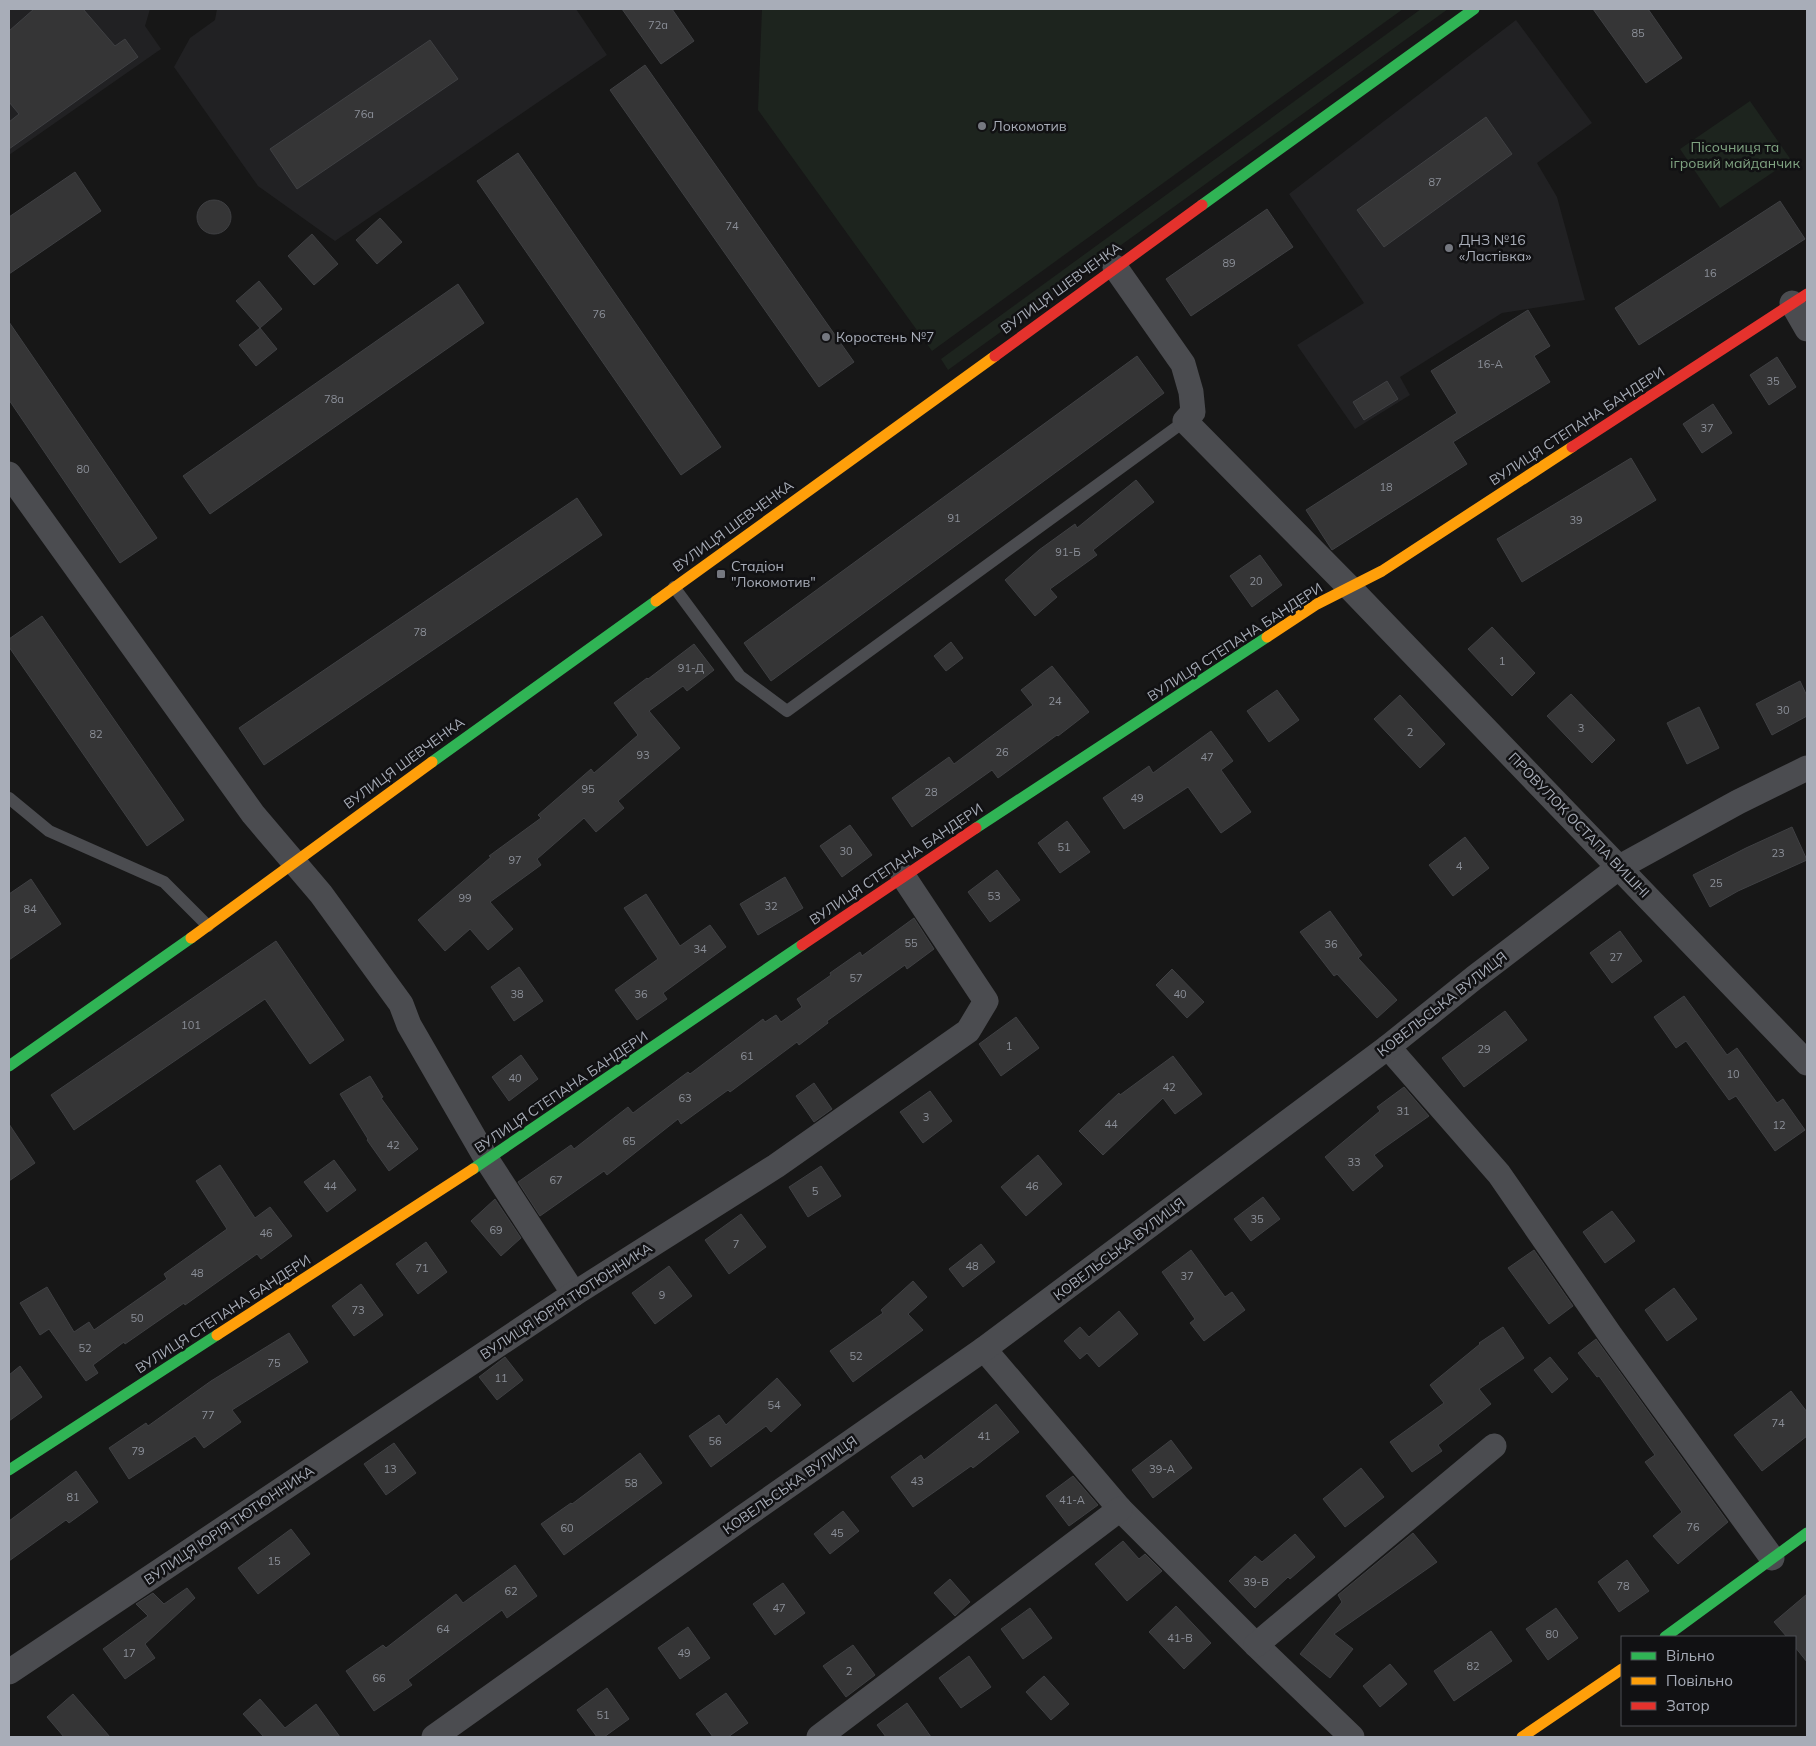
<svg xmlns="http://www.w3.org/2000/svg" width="1816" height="1746" font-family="Mulish,sans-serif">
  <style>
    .built { fill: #212123 }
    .green { fill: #1d241e }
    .building { fill: #353536; stroke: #3f4043 }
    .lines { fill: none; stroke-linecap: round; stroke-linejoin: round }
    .lane { stroke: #4b4c50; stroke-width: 12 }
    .street { stroke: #4b4c50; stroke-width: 25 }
    .fast { stroke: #30b455; stroke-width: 11 }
    .slow { stroke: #ff9f0a; stroke-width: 11 }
    .jam { stroke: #e5322d; stroke-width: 11 }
    .poi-dot { fill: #757880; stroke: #111113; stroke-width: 2 }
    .labels { text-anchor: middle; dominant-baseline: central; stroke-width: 5; stroke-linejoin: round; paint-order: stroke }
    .number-label { font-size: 11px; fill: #8b8f98 }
    .poi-label { font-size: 14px; fill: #a8adb8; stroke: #111113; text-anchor: start }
    .park-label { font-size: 14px; fill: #7fa381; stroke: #111113 }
    .street-label { font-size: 14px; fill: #a8adb8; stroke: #111113 }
  </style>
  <rect width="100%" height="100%" fill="#171717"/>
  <!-- built -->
  <g class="built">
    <polygon points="9,9 150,9 145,26 161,49 9,155"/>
    <polygon points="217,9 576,9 607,55 335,241 258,186 174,67 190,38 215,20"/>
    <polygon points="1516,20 1592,123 1537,163 1557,197 1585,300 1502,313 1400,377 1410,395 1355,429 1297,345 1364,303 1289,194"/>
  </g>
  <!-- green -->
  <g class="green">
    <polygon points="762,9 1403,9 932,351 758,110"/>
    <polygon points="1421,9 1448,9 948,370 941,359"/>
    <polygon points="1750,101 1791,160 1720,208 1680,149"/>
  </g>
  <!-- building -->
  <g class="building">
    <polygon points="34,9 83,9 115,46 125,39 138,57 9,149 9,122 19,114 9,102 9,31"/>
    <polygon points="622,9 672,9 694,41 661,64"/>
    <polygon points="1593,9 1648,9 1682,58 1646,83"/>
    <polygon points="430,40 458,79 297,189 270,149"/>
    <polygon points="645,65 854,362 819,387 610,90"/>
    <polygon points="1486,117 1512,154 1384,247 1357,210"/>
    <polygon points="518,153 721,447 681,475 477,181"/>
    <polygon points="75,172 101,211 9,274 9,217"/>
    <circle cx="214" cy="217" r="17"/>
    <polygon points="1780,201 1805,239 1639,345 1615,308"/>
    <polygon points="1267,209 1293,247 1191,316 1166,279"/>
    <polygon points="380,218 402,242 377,264 356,240"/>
    <polygon points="312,234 338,264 314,285 288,256"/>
    <polygon points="259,281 282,309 260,328 236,301"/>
    <polygon points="458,284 484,323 210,514 183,476"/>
    <polygon points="1528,310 1550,346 1534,356 1550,382 1453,442 1467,464 1332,550 1306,510 1457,413 1431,371"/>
    <polygon points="9,322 157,538 120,563 9,400"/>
    <polygon points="260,328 277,349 256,366 239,345"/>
    <polygon points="1137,356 1164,393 771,681 744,643"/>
    <polygon points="1777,357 1796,387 1769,405 1750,375"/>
    <polygon points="1387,381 1398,399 1364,420 1353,402"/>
    <polygon points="1713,404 1732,433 1702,453 1683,424"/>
    <polygon points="1631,458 1656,500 1522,582 1497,539"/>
    <polygon points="1136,480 1154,502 1093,550 1097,555 1050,589 1057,597 1035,616 1005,580 1039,550 1075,524 1077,528"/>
    <polygon points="577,498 602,535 264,765 239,728"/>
    <polygon points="1260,555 1282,585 1252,607 1230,576"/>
    <polygon points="42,616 184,820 147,846 9,647 9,639"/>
    <polygon points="1492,627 1535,673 1512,696 1468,649"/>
    <polygon points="951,642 963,658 946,671 934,656"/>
    <polygon points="694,644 714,670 687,691 683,686 649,711 680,748 618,801 624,808 596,832 584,818 537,859 541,865 490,902 513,929 488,950 470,929 445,951 418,920 491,857 489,856 541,818 538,815 591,769 594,773 638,735 614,703 647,678 648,679"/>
    <polygon points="1052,666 1089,712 1058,736 1057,735 998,778 992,770 912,827 892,798 949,757 954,764 1033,705 1021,690"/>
    <polygon points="1800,681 1807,696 1807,716 1772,735 1756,704"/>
    <polygon points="1277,690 1299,720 1269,742 1247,711"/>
    <polygon points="1571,694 1615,740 1592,763 1547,716"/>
    <polygon points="1400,695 1445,744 1420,768 1374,719"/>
    <polygon points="1699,707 1719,748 1687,764 1667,723"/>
    <polygon points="1211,731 1233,761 1221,770 1251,812 1221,833 1188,787 1124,829 1103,798 1149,766 1153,773"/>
    <polygon points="1067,821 1090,852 1060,873 1038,843"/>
    <polygon points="850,825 872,855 842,877 820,846"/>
    <polygon points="1792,827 1807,860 1738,891 1710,907 1693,875 1746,848"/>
    <polygon points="1465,837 1489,868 1453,896 1429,865"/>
    <polygon points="997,870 1020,900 990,922 968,892"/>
    <polygon points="785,877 803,908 758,935 740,904"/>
    <polygon points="31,879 61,924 9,960 9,894"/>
    <polygon points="646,894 680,946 710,925 726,947 663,993 667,999 637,1020 615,990 658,959 624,908"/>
    <polygon points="1330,911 1362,955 1358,958 1397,1000 1377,1018 1337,974 1334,976 1300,932"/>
    <polygon points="914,918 934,949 907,969 905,965 827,1021 828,1023 799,1045 797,1042 730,1092 728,1090 681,1124 678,1119 607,1175 604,1171 540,1216 518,1182 571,1145 574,1149 628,1107 633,1113 688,1072 690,1074 763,1019 765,1022 776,1015 781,1022 802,1007 797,999 831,975 830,973 860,952 862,956"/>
    <polygon points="1620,931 1642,961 1612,983 1590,953"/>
    <polygon points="276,941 344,1040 310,1064 265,999 74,1130 51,1095"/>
    <polygon points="519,967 543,1001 514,1021 491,987"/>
    <polygon points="1172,969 1204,1002 1187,1018 1156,985"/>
    <polygon points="1684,996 1727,1055 1737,1048 1777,1103 1783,1099 1805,1130 1775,1151 1736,1096 1729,1100 1686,1041 1676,1048 1654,1017"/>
    <polygon points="1505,1011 1527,1040 1464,1087 1442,1058"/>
    <polygon points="1016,1017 1039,1048 1001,1076 979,1044"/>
    <polygon points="521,1055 538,1079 509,1101 492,1077"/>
    <polygon points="1173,1056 1202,1094 1175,1114 1163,1098 1103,1155 1079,1131 1119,1093 1120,1095"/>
    <polygon points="370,1076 383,1097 381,1098 418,1149 389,1171 367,1140 368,1139 340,1094"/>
    <polygon points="814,1083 832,1109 814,1122 796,1096"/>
    <polygon points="1404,1087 1429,1116 1374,1155 1383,1166 1353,1191 1325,1157 1380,1111 1377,1107"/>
    <polygon points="930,1091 952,1121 923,1143 900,1112"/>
    <polygon points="9,1124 35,1163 9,1181"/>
    <polygon points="1038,1155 1062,1184 1026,1216 1001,1187"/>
    <polygon points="334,1160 356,1190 327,1212 304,1182"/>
    <polygon points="220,1165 255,1218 270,1207 292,1236 261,1259 257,1254 185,1305 184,1303 125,1344 124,1342 93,1365 98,1373 86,1381 49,1329 40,1335 20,1303 47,1287 74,1332 89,1322 94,1330 167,1279 164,1274 227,1229 196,1181"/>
    <polygon points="821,1166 841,1196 808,1217 789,1187"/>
    <polygon points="1263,1197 1280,1219 1251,1241 1234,1219"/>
    <polygon points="495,1199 521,1238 501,1256 471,1221"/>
    <polygon points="1612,1211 1635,1241 1605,1263 1583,1232"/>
    <polygon points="741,1214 766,1247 729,1274 705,1240"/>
    <polygon points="426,1242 447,1272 418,1294 396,1264"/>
    <polygon points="981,1244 995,1262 963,1287 949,1269"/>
    <polygon points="1191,1250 1225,1297 1232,1292 1245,1310 1204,1341 1190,1323 1195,1319 1162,1272"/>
    <polygon points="1534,1250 1573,1306 1549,1324 1508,1268"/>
    <polygon points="669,1266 692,1296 655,1324 632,1293"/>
    <polygon points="913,1281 927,1297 908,1314 923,1330 853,1382 830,1351 883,1313 881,1310"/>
    <polygon points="361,1284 383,1315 354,1336 332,1306"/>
    <polygon points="1674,1288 1697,1319 1667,1341 1645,1310"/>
    <polygon points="1119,1311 1138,1334 1099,1367 1087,1353 1080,1359 1064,1341 1080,1327 1089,1337"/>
    <polygon points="1503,1327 1524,1358 1479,1389 1491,1404 1438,1445 1442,1451 1412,1472 1390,1442 1444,1403 1430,1385 1480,1344 1479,1343"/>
    <polygon points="289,1333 308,1362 232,1410 241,1422 204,1448 195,1436 129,1479 109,1448 146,1423 148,1426 211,1381"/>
    <polygon points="1596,1339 1728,1522 1678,1564 1653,1536 1682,1512 1645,1462 1655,1455 1599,1376 1597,1377 1578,1353"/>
    <polygon points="505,1357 523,1380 497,1400 479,1377"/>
    <polygon points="1550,1357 1568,1379 1552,1393 1534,1370"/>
    <polygon points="20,1366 42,1397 9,1421 9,1375"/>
    <polygon points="777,1378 801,1405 771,1432 766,1426 711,1467 689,1436 719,1415 726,1425"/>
    <polygon points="1791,1391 1807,1412 1807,1436 1762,1471 1734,1435"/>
    <polygon points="996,1404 1019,1432 973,1468 971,1466 913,1507 891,1477 921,1455 924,1460"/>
    <polygon points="1171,1440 1192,1468 1153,1498 1132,1470"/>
    <polygon points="394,1443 416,1473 386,1495 364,1464"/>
    <polygon points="640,1453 662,1483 564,1555 541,1524 571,1503 572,1504"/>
    <polygon points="1361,1468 1384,1497 1345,1527 1323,1499"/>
    <polygon points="76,1471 98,1502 69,1523 66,1520 9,1561 9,1521"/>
    <polygon points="1073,1476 1098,1505 1069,1526 1046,1496"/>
    <polygon points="843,1511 859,1531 830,1554 814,1534"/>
    <polygon points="291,1529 310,1554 258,1594 238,1568"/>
    <polygon points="1413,1533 1437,1562 1334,1634 1353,1649 1330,1678 1300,1654 1342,1602 1338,1595"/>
    <polygon points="1295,1534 1315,1557 1290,1579 1288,1577 1255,1608 1229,1581 1255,1556 1262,1562"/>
    <polygon points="1123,1541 1139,1559 1145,1554 1162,1571 1127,1601 1095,1564"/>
    <polygon points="1627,1560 1649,1591 1619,1612 1598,1582"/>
    <polygon points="515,1565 537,1596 507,1618 502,1610 408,1680 412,1685 374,1711 346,1671 383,1645 386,1648 456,1594 463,1603"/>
    <polygon points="950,1579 970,1602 955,1616 934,1593"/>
    <polygon points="783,1583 805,1613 775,1635 753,1604"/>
    <polygon points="187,1588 195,1598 145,1644 155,1658 125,1679 103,1649 148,1616 136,1604 153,1593 164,1604"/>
    <polygon points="1807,1594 1807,1662 1795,1647 1795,1637 1787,1637 1774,1622"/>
    <polygon points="1176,1606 1211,1643 1184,1669 1149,1632"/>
    <polygon points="1030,1608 1052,1638 1023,1659 1001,1629"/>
    <polygon points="1556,1608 1578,1638 1548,1660 1526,1629"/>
    <polygon points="688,1627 710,1658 680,1679 658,1648"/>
    <polygon points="1491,1631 1512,1661 1454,1701 1434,1671"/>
    <polygon points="853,1645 875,1675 846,1697 823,1666"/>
    <polygon points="969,1656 991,1687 961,1708 939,1678"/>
    <polygon points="1390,1664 1407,1684 1380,1707 1363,1686"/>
    <polygon points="1044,1676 1069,1704 1051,1720 1026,1692"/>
    <polygon points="607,1688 629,1719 604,1737 597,1737 577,1710"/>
    <polygon points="726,1693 748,1723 728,1737 713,1737 696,1714"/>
    <polygon points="73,1694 110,1737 64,1737 47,1717"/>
    <polygon points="260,1699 285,1728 316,1704 340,1737 264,1737 243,1714"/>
    <polygon points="907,1703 931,1737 886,1737 877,1725"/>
  </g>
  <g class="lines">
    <!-- lane -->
    <g class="lane">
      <polyline points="674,587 740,676 787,711 1185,421"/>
      <polyline points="9,798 49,831 164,882 208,926"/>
    </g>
    <!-- street -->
    <g class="street">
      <polyline points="1115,267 1183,364 1191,392 1193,412 1185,421 1350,588 1807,1063"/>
      <polyline points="1792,303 1807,329"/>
      <polyline points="9,474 253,814 321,894 401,1004 409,1025 487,1160 574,1294"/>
      <polyline points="1388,1047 1499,1174 1611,1336 1772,1558"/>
      <polyline points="984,1349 1120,1509 1256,1645 1352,1737"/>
      <polyline points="1256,1645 1494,1446"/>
      <polyline points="9,1672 574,1294 776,1166 968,1031 986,1001 903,876"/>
      <polyline points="434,1737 742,1518 984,1349 1388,1047 1474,978 1618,868 1738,802 1807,768"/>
      <polyline points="819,1737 1120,1509"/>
    </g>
    <!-- fast -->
    <g class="fast">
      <polyline points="1202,205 1474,9"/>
      <polyline points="432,762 656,601"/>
      <polyline points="976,828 1267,637"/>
      <polyline points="9,1066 191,938"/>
      <polyline points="473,1169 802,945"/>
      <polyline points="9,1470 217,1335"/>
      <polyline points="1665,1637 1807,1533"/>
    </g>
    <!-- slow -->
    <g class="slow">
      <polyline points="656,601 995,356"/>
      <polyline points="1267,637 1317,604 1382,571 1572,447"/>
      <polyline points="191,938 432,762"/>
      <polyline points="217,1335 473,1169"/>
      <polyline points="1522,1737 1622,1669"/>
    </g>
    <!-- jam -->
    <g class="jam">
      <polyline points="995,356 1202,205"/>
      <polyline points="1572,447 1807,294"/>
      <polyline points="802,945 976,828"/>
    </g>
  </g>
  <!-- markers -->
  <g class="poi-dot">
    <circle cx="982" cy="126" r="5"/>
    <circle cx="1449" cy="248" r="5"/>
    <circle cx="826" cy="337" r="5"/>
    <rect x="716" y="569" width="10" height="10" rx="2.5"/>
  </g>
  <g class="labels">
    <!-- number labels -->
    <g class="number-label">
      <text x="658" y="25">72а</text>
      <text x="1638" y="33">85</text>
      <text x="364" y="114">76а</text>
      <text x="1435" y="182">87</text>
      <text x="732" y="226">74</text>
      <text x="1229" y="263">89</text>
      <text x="1710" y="273">16</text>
      <text x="599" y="314">76</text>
      <text x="1490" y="364">16-А</text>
      <text x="1773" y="381">35</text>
      <text x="334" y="399">78а</text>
      <text x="1707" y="428">37</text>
      <text x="83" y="469">80</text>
      <text x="1386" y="487">18</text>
      <text x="954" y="518">91</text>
      <text x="1576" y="520">39</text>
      <text x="1068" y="552">91-Б</text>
      <text x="1256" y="581">20</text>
      <text x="420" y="632">78</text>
      <text x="1502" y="661">1</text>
      <text x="691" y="668">91-Д</text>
      <text x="1055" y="701">24</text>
      <text x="1783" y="710">30</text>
      <text x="1581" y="728">3</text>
      <text x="1410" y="732">2</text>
      <text x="96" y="734">82</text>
      <text x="1002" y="752">26</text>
      <text x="643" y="755">93</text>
      <text x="1207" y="757">47</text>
      <text x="588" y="789">95</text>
      <text x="931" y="792">28</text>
      <text x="1137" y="798">49</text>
      <text x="1064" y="847">51</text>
      <text x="846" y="851">30</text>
      <text x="1778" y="853">23</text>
      <text x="515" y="860">97</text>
      <text x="1459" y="866">4</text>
      <text x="1716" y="883">25</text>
      <text x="994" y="896">53</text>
      <text x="465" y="898">99</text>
      <text x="771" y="906">32</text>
      <text x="30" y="909">84</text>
      <text x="911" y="943">55</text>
      <text x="1331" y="944">36</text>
      <text x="700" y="949">34</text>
      <text x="1616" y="957">27</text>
      <text x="856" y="978">57</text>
      <text x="517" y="994">38</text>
      <text x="641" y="994">36</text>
      <text x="1180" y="994">40</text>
      <text x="191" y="1025">101</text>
      <text x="1009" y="1046">1</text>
      <text x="1484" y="1049">29</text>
      <text x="747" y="1056">61</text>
      <text x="1733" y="1074">10</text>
      <text x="515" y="1078">40</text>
      <text x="1169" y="1087">42</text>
      <text x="685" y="1098">63</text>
      <text x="1403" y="1111">31</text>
      <text x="926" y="1117">3</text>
      <text x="1111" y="1124">44</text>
      <text x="1779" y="1125">12</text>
      <text x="629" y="1141">65</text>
      <text x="393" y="1145">42</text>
      <text x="1354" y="1162">33</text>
      <text x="556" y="1180">67</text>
      <text x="330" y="1186">44</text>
      <text x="1032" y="1186">46</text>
      <text x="815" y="1191">5</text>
      <text x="1257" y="1219">35</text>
      <text x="496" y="1230">69</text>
      <text x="266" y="1233">46</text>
      <text x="736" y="1244">7</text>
      <text x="972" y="1266">48</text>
      <text x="422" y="1268">71</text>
      <text x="197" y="1273">48</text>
      <text x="1187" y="1276">37</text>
      <text x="662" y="1295">9</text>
      <text x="358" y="1310">73</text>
      <text x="137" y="1318">50</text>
      <text x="85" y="1348">52</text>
      <text x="856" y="1356">52</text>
      <text x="274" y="1363">75</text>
      <text x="501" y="1378">11</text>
      <text x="774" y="1405">54</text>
      <text x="208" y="1415">77</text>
      <text x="1778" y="1423">74</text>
      <text x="984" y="1436">41</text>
      <text x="715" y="1441">56</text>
      <text x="138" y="1451">79</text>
      <text x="390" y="1469">13</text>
      <text x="1162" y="1469">39-А</text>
      <text x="917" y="1481">43</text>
      <text x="631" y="1483">58</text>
      <text x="73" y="1497">81</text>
      <text x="1072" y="1500">41-А</text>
      <text x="1693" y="1527">76</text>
      <text x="567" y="1528">60</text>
      <text x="837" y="1533">45</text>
      <text x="274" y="1561">15</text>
      <text x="1256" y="1582">39-В</text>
      <text x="1623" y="1586">78</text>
      <text x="511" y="1591">62</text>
      <text x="779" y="1608">47</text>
      <text x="443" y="1629">64</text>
      <text x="1552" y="1634">80</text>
      <text x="1180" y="1638">41-В</text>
      <text x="129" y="1653">17</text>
      <text x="684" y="1653">49</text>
      <text x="1473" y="1666">82</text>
      <text x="849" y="1671">2</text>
      <text x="379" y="1678">66</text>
      <text x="603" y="1715">51</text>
    </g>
    <!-- poi labels -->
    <g class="poi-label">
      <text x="992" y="126">Локомотив</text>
      <text x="1459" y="240">ДНЗ №16<tspan x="1459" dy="16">«Ластівка»</tspan></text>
      <text x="836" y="337">Коростень №7</text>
      <text x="731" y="566">Стадіон<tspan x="731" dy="16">"Локомотив"</tspan></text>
    </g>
    <!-- park labels -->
    <g class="park-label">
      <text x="1735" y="147">Пісочниця та<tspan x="1735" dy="16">ігровий майданчик</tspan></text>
    </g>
    <!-- street labels -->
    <g class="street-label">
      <text transform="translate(1061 288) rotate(-36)">ВУЛИЦЯ ШЕВЧЕНКА</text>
      <text transform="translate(1577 426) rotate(-33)">ВУЛИЦЯ СТЕПАНА БАНДЕРИ</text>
      <text transform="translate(733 526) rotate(-36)">ВУЛИЦЯ ШЕВЧЕНКА</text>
      <text transform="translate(1235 642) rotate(-33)">ВУЛИЦЯ СТЕПАНА БАНДЕРИ</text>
      <text transform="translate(404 763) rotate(-36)">ВУЛИЦЯ ШЕВЧЕНКА</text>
      <text transform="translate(1579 825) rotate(46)">ПРОВУЛОК ОСТАПА ВИШНІ</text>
      <text transform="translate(896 864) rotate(-34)">ВУЛИЦЯ СТЕПАНА БАНДЕРИ</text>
      <text transform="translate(1442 1004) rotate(-38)">КОВЕЛЬСЬКА ВУЛИЦЯ</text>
      <text transform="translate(561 1092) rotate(-34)">ВУЛИЦЯ СТЕПАНА БАНДЕРИ</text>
      <text transform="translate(1119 1249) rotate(-37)">КОВЕЛЬСЬКА ВУЛИЦЯ</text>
      <text transform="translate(566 1301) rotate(-33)">ВУЛИЦЯ ЮРІЯ ТЮТЮННИКА</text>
      <text transform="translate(223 1314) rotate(-33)">ВУЛИЦЯ СТЕПАНА БАНДЕРИ</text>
      <text transform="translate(790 1485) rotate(-35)">КОВЕЛЬСЬКА ВУЛИЦЯ</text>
      <text transform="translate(229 1525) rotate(-34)">ВУЛИЦЯ ЮРІЯ ТЮТЮННИКА</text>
    </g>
  </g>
  <!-- border -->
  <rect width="1816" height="1746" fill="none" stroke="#a8adb8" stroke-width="20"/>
  <!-- legend -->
  <rect x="1621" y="1636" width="175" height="90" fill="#111113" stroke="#4d4f55"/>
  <rect x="1631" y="1652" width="25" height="8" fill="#30b455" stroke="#4d4f55"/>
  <text x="1666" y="1661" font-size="15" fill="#a8adb8">Вільно</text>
  <rect x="1631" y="1677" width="25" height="8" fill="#ff9f0a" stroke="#4d4f55"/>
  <text x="1666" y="1686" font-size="15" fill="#a8adb8">Повільно</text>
  <rect x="1631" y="1702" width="25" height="8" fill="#e5322d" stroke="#4d4f55"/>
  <text x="1666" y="1711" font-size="15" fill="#a8adb8">Затор</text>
</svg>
